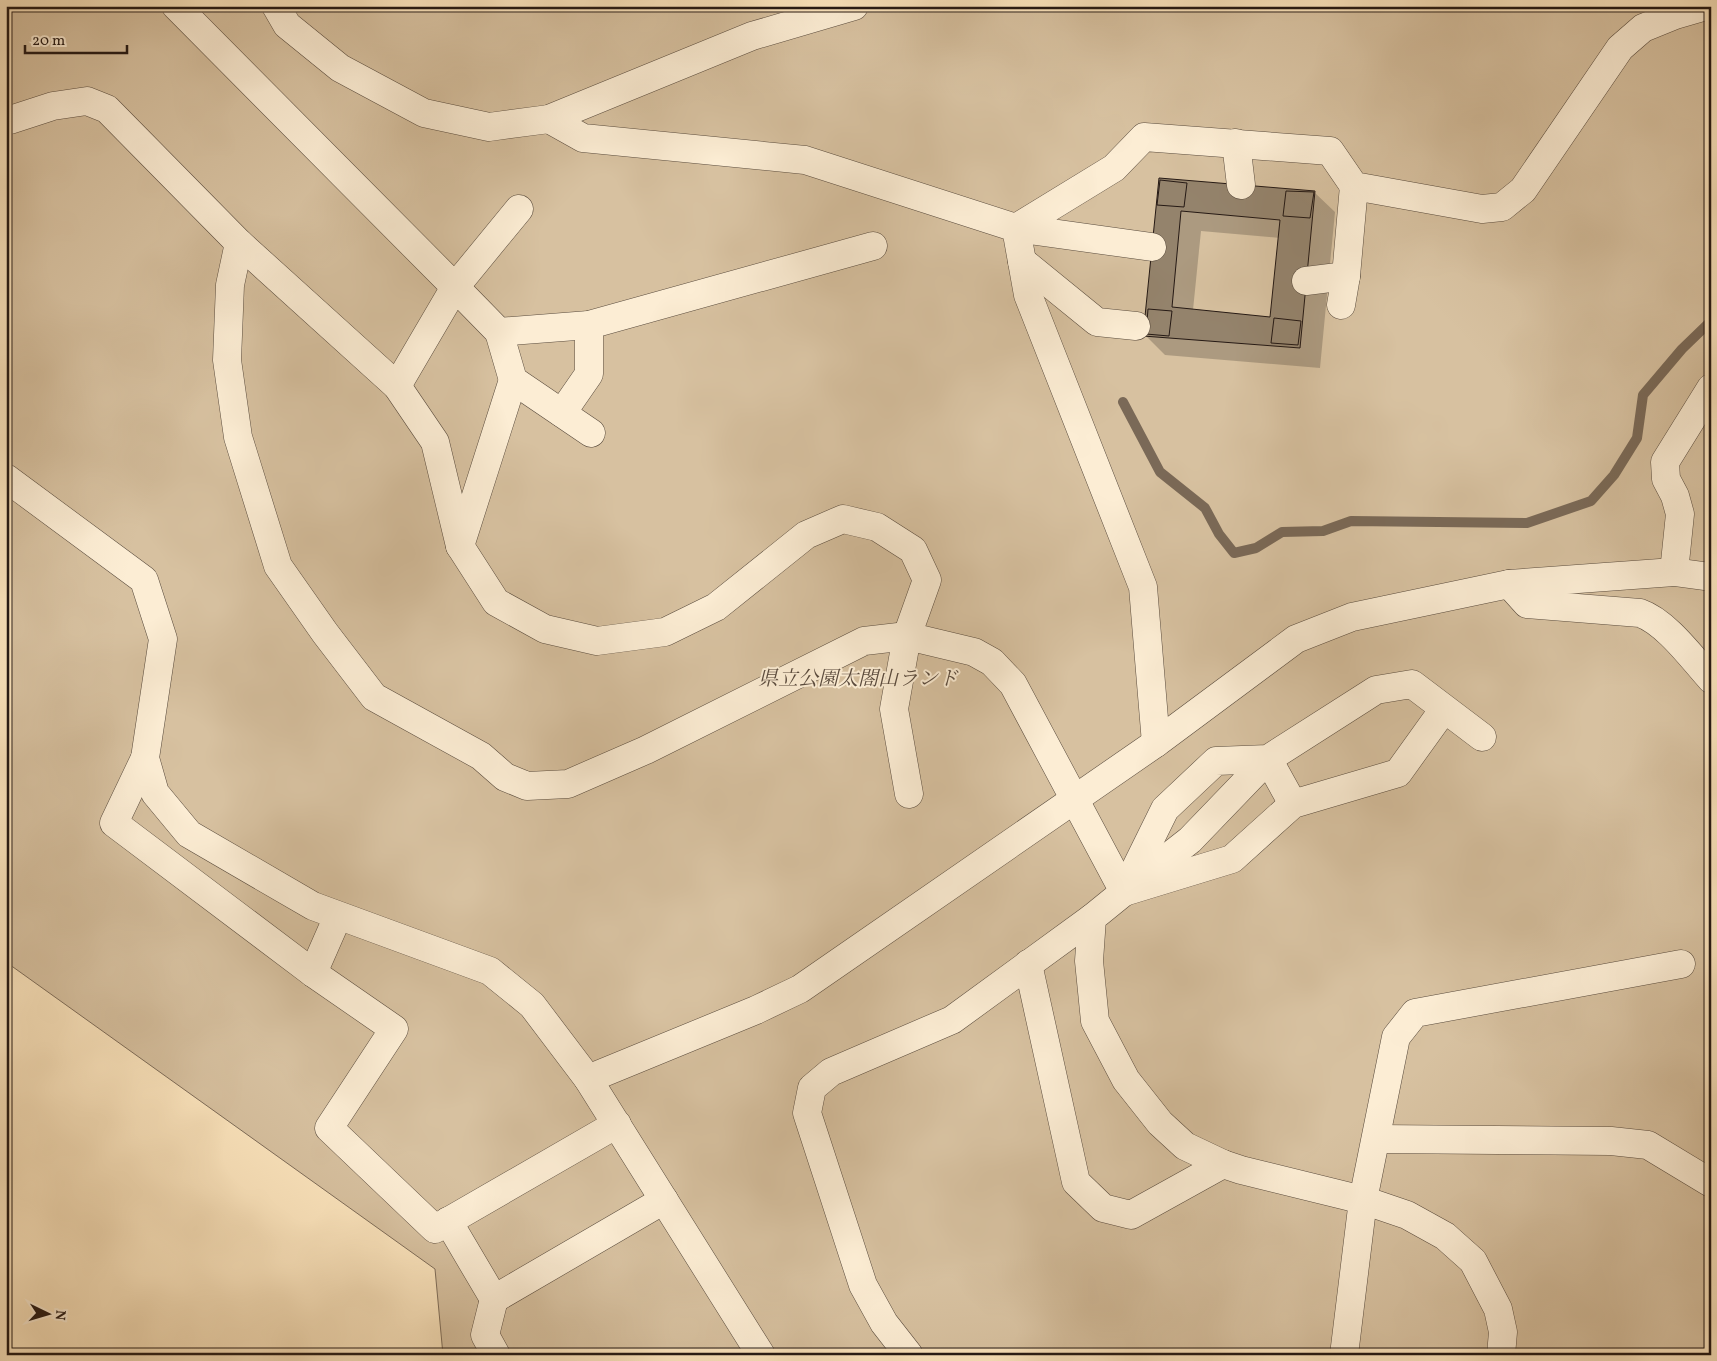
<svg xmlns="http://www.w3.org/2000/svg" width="1717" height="1361" font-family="Vollkorn,'Noto Serif JP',serif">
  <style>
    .green { fill: #d7c1a0; stroke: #7e6d5a }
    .shadow { fill: #0003; fill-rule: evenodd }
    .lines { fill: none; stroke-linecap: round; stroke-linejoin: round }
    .stream { stroke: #7a6957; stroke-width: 10 }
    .building { fill: #94836c; stroke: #251914; fill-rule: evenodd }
    .minor-casing { stroke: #5a4c3e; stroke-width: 29 }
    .minor { stroke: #fcedd4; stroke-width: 28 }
    .labels { text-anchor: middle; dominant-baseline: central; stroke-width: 4; stroke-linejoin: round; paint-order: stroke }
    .park-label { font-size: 20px; font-style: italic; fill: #5a4b3e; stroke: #fcedd4 }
  </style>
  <rect width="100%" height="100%" fill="#fbe4bd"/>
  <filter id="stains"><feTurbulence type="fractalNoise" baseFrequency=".004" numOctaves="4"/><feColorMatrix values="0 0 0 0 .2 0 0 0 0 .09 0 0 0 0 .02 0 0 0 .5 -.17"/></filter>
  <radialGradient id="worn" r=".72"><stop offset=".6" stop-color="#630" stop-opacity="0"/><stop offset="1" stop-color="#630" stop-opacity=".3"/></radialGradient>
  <!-- green -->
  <polygon class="green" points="6,6 1711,6 1711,1355 443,1355 435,1269 6,962"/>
  <!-- shadow -->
  <path class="shadow" d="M1160,180L1314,192L1335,212L1320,368L1165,355L1145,335ZM1201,231L1280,238L1271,318L1193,310Z"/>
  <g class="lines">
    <!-- stream -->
    <polyline class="stream" points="1123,402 1160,472 1205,508 1219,534 1234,553 1256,548 1282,532 1323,531 1351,521 1527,523 1591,501 1614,475 1637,438 1643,395 1682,349 1711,321"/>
  </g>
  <!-- building -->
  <g class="building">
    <path d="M1159,178L1315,191L1300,348L1143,336ZM1181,211L1280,220L1270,317L1172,307Z"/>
    <polygon points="1160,180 1187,183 1184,207 1157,205"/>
    <polygon points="1286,191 1314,192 1310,218 1283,216"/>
    <polygon points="1148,309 1172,311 1169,336 1146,334"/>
    <polygon points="1274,318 1301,321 1298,345 1271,343"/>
  </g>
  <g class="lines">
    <!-- minor casing -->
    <g class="minor-casing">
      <g id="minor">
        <polyline points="176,6 455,287 519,209"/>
        <polyline points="276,6 287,25 340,68 424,113 489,127 549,119 752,36 854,6"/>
        <polyline points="6,119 10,120 53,106 87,101 107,109 239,243 397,386 435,442 460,546 496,602 545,629 597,641 665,632 716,607 806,535 843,519 877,527 913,550 927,580 907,636 894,709 909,794"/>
        <polyline points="549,119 583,138 805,160 1016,228 1028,295 1143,587 1156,743"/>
        <polyline points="1236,143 1241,185"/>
        <polyline points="239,243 230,285 227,360 238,437 278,566 325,633 374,697 481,756 505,777 527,786 568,784 646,750 864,641 907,636 974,652 992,662 1013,684 1124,892 1092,918 1089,961 1095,1021 1126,1080 1160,1123 1185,1146 1223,1164 1241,1170 1363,1200 1407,1215 1445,1236 1473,1261 1498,1309 1503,1332 1501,1355"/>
        <polyline points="1152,247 1016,228 1114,168 1144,137 1330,151 1354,186 1482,209 1502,207 1523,190 1620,48 1643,28 1675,15 1706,6"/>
        <polyline points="1022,261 1097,322 1136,326"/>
        <polyline points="1306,281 1346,276"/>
        <polyline points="1341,305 1346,276 1354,186"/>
        <polyline points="499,332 513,380 591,433"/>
        <polyline points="397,386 455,287 499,332 589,325 873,246"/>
        <polyline points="562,413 589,374 589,325"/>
        <polyline points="6,478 144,580 163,639 145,758 155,793 189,834 313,906 490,971 532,1005 588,1079 761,1355"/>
        <polyline points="460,546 513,380"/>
        <polyline points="1674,572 1680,514 1675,496 1666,479 1665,462 1711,388"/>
        <path d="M1509,584L1527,604L1640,613C1666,622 1692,658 1711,679"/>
        <polyline points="1444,709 1398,773 1293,804 1232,859 1124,892 1165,809 1216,761 1268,759 1376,690 1412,684 1482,737"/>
        <polyline points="145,758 114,823 313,973 394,1029 329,1128 435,1229 617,1124"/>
        <polyline points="1135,883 1190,840 1268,759 1293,804"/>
        <polyline points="1028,964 1076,1182 1103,1208 1131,1215 1223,1164"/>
        <polyline points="313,973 338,916"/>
        <polyline points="588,1079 756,1010 800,989 1156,743 1296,639 1352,617 1509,584 1674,572 1711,577"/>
        <polyline points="1376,1139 1611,1141 1648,1145 1711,1183"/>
        <polyline points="448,1221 494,1299 664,1200"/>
        <polyline points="494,1299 485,1335 496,1355"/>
        <polyline points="909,1355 884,1323 863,1285 807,1113 812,1088 831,1072 952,1020 1092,918"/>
        <polyline points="1344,1355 1363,1200 1396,1037 1415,1013 1681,964"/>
      </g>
    </g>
    <!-- minor -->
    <use href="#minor" class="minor"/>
  </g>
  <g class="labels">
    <!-- park labels -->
    <g class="park-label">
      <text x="858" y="680">県立公園太閤山ランド</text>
    </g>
  </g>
  <!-- margin -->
  <rect width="1717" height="1361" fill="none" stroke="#fbe4bd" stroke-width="25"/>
  <rect x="8" y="8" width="1702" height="1346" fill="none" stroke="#251914" stroke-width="2.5"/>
  <rect x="12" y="12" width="1692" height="1336" fill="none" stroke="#251914"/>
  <!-- north arrow -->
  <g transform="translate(48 1314) rotate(95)" stroke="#fcedd4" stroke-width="4" paint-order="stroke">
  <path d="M0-4L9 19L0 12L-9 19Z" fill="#251914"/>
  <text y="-8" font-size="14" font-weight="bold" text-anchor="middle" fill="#251914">N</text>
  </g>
  <!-- scale -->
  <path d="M25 45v8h102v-8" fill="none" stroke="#251914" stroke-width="2.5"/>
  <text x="32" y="45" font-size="15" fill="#251914" stroke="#fcedd4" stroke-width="4" paint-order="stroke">20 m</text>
  <rect width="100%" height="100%" filter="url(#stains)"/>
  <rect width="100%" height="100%" fill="url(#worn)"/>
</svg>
